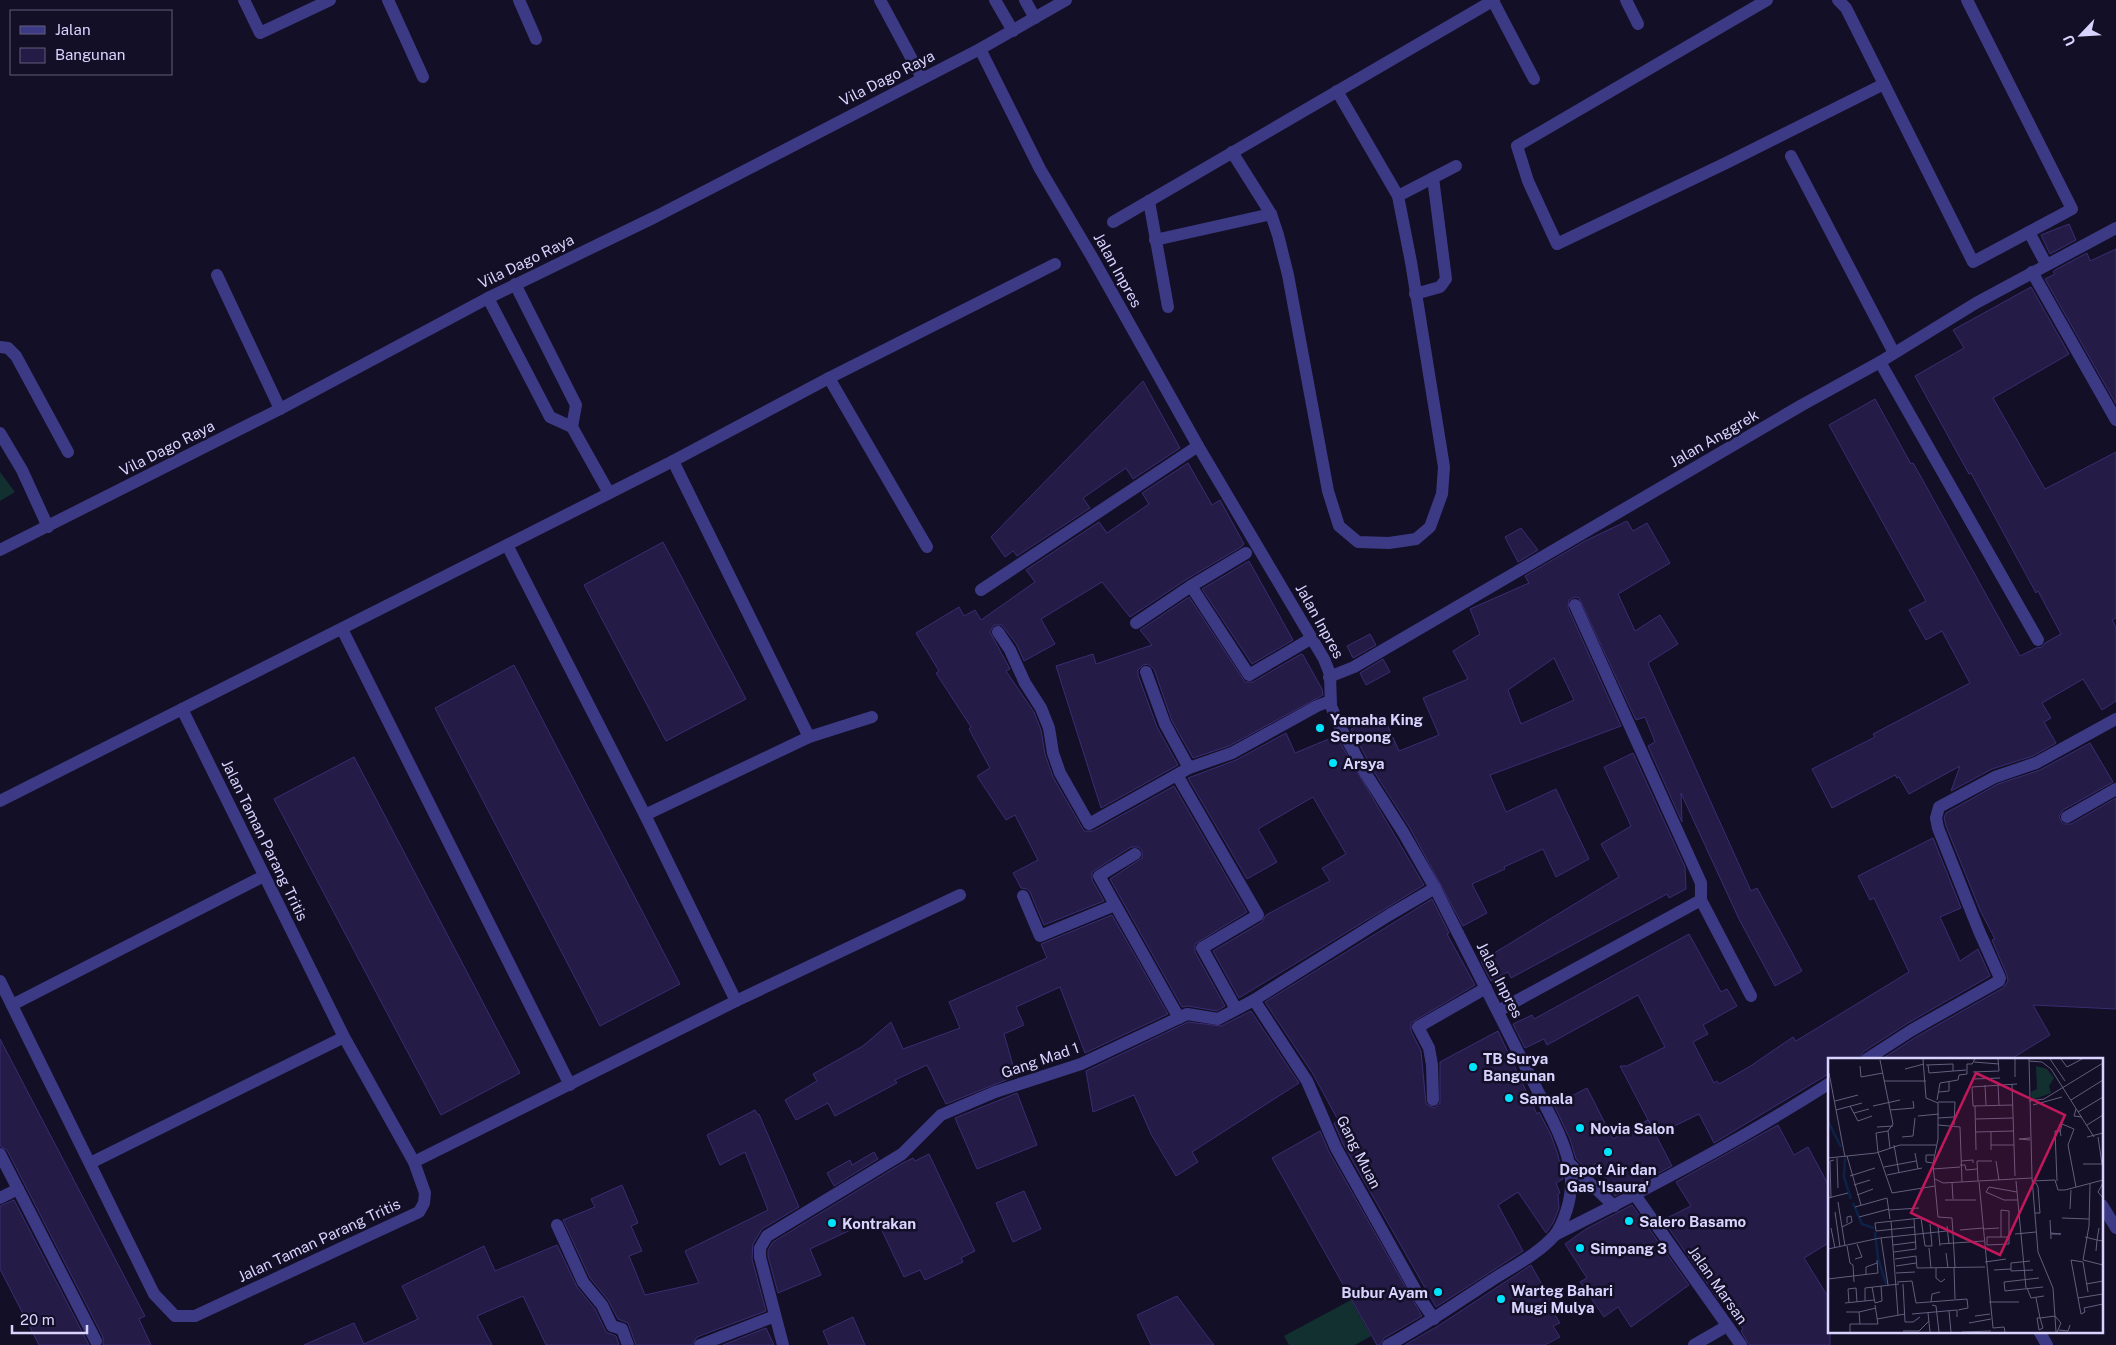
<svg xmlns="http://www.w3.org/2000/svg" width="2116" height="1345" font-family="'Public Sans',sans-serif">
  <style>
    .park { fill: #12302f }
    .building { fill: #241b47; stroke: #3b2d73; fill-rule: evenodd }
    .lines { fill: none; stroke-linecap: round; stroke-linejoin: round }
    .minor { stroke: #3d3a85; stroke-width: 12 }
    .poi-dot { fill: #00e5ff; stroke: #130f26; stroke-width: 2 }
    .labels { text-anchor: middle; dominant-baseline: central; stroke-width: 5; stroke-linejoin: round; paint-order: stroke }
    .street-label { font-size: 15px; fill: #d9d4ff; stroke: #130f26 }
    .poi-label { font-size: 15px; font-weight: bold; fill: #d9d4ff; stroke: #130f26; text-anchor: start }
    .inset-river { fill: none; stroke: #0c2248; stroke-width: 2.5 }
    .inset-road { fill: none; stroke: #625e7d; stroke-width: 1 }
    .view { fill: #c2185b; fill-opacity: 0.15; stroke: #c2185b; stroke-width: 2.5 }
    .inset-edge { fill: none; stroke: #d9d4ff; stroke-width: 2.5 }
  </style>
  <rect width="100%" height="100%" fill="#130f26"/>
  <!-- park -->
  <g class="park">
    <polygon points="0,472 15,492 0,501"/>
    <polygon points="1351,1300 1371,1336 1355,1345 1289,1345 1284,1336"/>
  </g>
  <!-- building -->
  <g class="building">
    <polygon points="2069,224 2076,240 2050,254 2041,235"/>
    <polygon points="2116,249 2116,404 2045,279 2055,274 2053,272 2055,270 2083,255 2087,253 2090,261"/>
    <polygon points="2031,287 2069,354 1993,398 2045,489 2116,452 2116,618 2112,620 2116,627 2116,701 2102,710 2083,679 2042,703 2051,718 2044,722 2056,743 2033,756 1992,769 1951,791 1960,766 1909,794 1899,777 1897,778 1895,775 1832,808 1812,769 1875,737 1873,734 1970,683 1942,631 1926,640 1909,610 1926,601 1829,425 1875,399 1911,464 1913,463 1921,477 2020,656 2036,648 2042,647 2045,643 2061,634 2038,591 2036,593 1971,473 1969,474 1915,376 1964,348 1953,330"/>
    <polygon points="1143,381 1180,448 1133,479 1126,468 1083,498 1090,508 1017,556 1013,551 1005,557 991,537"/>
    <polygon points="1188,463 1212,505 1220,500 1244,544 1241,547 1187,579 1130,617 1102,582 1041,619 1055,644 1024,661 1017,645 1002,625 994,625 990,632 1010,669 1006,671 1034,712 1041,730 1045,754 1053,777 1084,831 1093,831 1174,786 1247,912 1195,944 1195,952 1225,1006 1217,1011 1188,1006 1182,1007 1110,879 1142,858 1142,850 1138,847 1131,847 1092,872 1092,880 1104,901 1044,925 1030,892 1027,889 1021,888 1013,873 1038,860 1015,815 1006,820 977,776 990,768 969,729 971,727 936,673 939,671 916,633 959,607 964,616 975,610 981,620 1035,582 1026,570 1099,522 1107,533 1149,504 1142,493"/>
    <path d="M1627,521L1633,531L1647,523L1670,563L1618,594L1635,631L1660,615L1678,644L1648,663L1751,891L1757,888L1802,971L1775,986L1739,919L1681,793L1682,822L1648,746L1655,742L1645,717L1636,720L1579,598L1575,597L1569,600L1568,608L1621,726L1490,775L1506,812L1556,789L1589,859L1556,877L1543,849L1504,867L1505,869L1472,884L1487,913L1463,926L1410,828L1373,770L1351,729L1383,715L1399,751L1439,735L1423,698L1468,679L1453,651L1480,634L1470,609L1529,583L1525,576L1585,541ZM1554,658L1574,700L1521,724L1508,690Z"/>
    <polygon points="1521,528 1538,550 1518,562 1505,537"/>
    <polygon points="663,542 746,699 666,741 584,585"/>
    <polygon points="1249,561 1293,640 1252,664 1202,589"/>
    <polygon points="1189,597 1245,682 1253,682 1301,654 1303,655 1322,689 1323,695 1229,746 1193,758 1172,721 1154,669 1148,664 1143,665 1138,670 1138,675 1157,727 1178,765 1101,808 1056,666 1093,654 1096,664 1152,645 1140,630"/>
    <polygon points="1370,634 1376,645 1353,658 1347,646"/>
    <polygon points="1383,659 1390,672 1366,685 1360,673"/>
    <polygon points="514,665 680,984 600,1026 435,708"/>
    <polygon points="1286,733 1295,753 1336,736 1424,885 1239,998 1213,951 1262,922 1266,915 1330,881 1322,868 1346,854 1313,797 1258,829 1277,862 1247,879 1188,778 1236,760"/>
    <polygon points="2090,743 2113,782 2063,810 2059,817 2063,824 2071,824 2116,798 2116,1009 2033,1005 2050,1035 2011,1059 1882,1059 1916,1037 2003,988 2008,981 2007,975 1992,940 1995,939 1980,910 1946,826 1944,818 1946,813 1998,784 2040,770"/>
    <polygon points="1633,753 1685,867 1686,889 1669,898 1667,894 1511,978 1508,972 1491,981 1481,961 1619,877 1601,844 1631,826 1604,767"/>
    <polygon points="354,757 520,1073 441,1115 274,799"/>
    <polygon points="1933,838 1961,908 1940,917 1960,961 1978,949 1990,976 1908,1023 1863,1052 1859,1059 1830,1059 1830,1073 1714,1143 1699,1114 1656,1135 1620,1066 1627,1066 1665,1047 1638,995 1547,1045 1544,1039 1525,1048 1513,1024 1532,1015 1534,1019 1689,934 1721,992 1727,989 1737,1006 1703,1025 1708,1034 1693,1042 1714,1083 1717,1081 1719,1084 1749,1067 1793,1037 1796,1041 1909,972 1874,898 1870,900 1858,876"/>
    <polygon points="1432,899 1449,933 1447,934 1475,985 1411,1023 1411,1031 1421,1051 1426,1104 1434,1108 1440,1103 1440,1062 1498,1031 1537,1114 1539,1112 1551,1135 1558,1155 1563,1179 1556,1183 1560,1193 1558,1194 1559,1208 1553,1223 1546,1233 1518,1192 1498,1205 1523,1251 1436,1307 1343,1144 1334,1123 1338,1120 1313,1074 1265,1002"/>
    <polygon points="1112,915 1168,1014 1085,1053 1060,987 1016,1007 1024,1025 1004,1034 1016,1076 946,1104 927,1065 895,1080 897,1083 835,1116 828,1103 796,1120 785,1100 817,1081 813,1074 863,1046 891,1022 903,1049 960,1028 949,1002 1047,958 1041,944"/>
    <polygon points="1251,1011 1299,1083 1192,1152 1198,1162 1176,1176 1151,1134 1134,1095 1093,1112 1086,1071 1188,1022 1221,1026"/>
    <polygon points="0,1039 145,1316 139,1319 151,1345 103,1345 103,1337 7,1150 0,1146"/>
    <polygon points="1587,1088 1613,1139 1648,1120 1672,1166 1615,1196 1597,1163 1586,1168 1576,1159 1570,1139 1554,1105"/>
    <polygon points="1017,1093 1037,1145 977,1169 955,1118"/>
    <polygon points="755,1110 758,1115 759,1114 799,1207 762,1229 753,1244 752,1259 766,1311 697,1337 692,1345 636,1345 628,1323 618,1319 608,1300 590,1278 563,1220 595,1207 591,1199 622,1185 638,1223 631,1226 642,1251 629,1256 645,1295 699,1283 685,1251 768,1210 745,1152 720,1165 707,1135"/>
    <polygon points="1778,1125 1794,1155 1808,1147 1830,1188 1830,1242 1804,1258 1830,1300 1830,1345 1749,1345 1741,1331 1743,1329 1721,1297 1718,1299 1663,1220 1691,1206 1676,1182"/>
    <polygon points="1320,1131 1329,1152 1422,1316 1384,1338 1380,1345 1377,1345 1272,1158"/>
    <polygon points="874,1152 878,1159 834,1186 827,1173 850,1160 852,1165"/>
    <polygon points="929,1154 975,1251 961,1258 963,1262 925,1280 920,1270 904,1277 876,1218 810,1249 821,1275 778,1293 768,1256 768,1250 773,1242 901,1164 913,1158 915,1161"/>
    <polygon points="1024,1191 1041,1229 1013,1242 996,1203"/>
    <polygon points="14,1200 89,1345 39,1345 0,1269 0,1206"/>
    <polygon points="1632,1205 1689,1285 1631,1327 1618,1307 1604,1317 1580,1282 1587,1278 1565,1244 1586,1229"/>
    <polygon points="557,1245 577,1287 595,1309 606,1332 616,1336 619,1345 546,1345 523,1296 477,1316 492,1345 304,1345 354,1323 364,1344 418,1319 402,1286 484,1246 495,1271"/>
    <polygon points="1531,1265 1555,1308 1552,1310 1560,1323 1553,1326 1560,1337 1545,1345 1405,1345 1438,1326"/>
    <polygon points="1177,1296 1198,1324 1214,1345 1151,1345 1137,1315"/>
    <polygon points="853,1317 865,1345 829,1345 823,1331"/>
    <polygon points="766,1328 774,1345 723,1345"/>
  </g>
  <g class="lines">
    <!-- minor -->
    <g class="minor">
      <polyline points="244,0 260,33 330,0"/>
      <polyline points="388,0 423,77"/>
      <polyline points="519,0 536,39"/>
      <polyline points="880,0 922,78"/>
      <polyline points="995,0 1013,31"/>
      <polyline points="1025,0 1035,18"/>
      <polyline points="1626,0 1638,24"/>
      <polyline points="1767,0 1517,146 1528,181 1557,244 1726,163 1884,84"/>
      <polyline points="1838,0 1846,8 1973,262 2072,209 1967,0"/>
      <polyline points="1493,1 1534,79"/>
      <path d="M980,49L1040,169L1092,257L1198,446L1324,659L1330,674L1331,706L1339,725L1366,774L1403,832L1435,888L1553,1121C1567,1150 1577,1176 1567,1209C1564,1218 1561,1228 1554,1236C1537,1255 1510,1268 1489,1282C1455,1304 1423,1327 1388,1345"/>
      <polyline points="1232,152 1271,214 1278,235 1288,275 1328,491 1339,526 1358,542 1389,543 1416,539 1430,527 1442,494 1444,467 1411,262 1398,196 1337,91"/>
      <polyline points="1791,156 1894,353"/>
      <polyline points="1398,196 1456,166"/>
      <polyline points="1149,201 1168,307"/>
      <polyline points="1113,222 1494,0"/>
      <polyline points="2029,232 2046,264"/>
      <polyline points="1155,240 1271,214"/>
      <polyline points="2032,272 2116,420"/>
      <polyline points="217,275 280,409"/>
      <polyline points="1415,294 1440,287 1446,279 1433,178"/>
      <polyline points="488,298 550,417 572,427 576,405 515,284"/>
      <polyline points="0,347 8,348 16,356 68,452"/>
      <polyline points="1880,362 2038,640"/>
      <polyline points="829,378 927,547"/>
      <polyline points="572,427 609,493"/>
      <polyline points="0,433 22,470 48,527"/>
      <polyline points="673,461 809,737"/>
      <polyline points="507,545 645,815 736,1001"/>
      <polyline points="0,550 280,409 488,298 655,217 980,49 1066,0"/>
      <polyline points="1191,586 1249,675 1312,638"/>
      <polyline points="981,590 1198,446"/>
      <polyline points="1575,605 1701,883 1701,900 1751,996"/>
      <polyline points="1136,623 1191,586 1246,553"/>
      <polyline points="342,629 570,1085"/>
      <polyline points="998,632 1010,650 1025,683 1041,708 1049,728 1053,753 1060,773 1089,824 1189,768 1232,753 1317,706 1330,701"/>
      <polyline points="1146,672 1165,724 1189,768"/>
      <polyline points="1329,677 1354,667 1802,405 1880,362 1976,303 2116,228"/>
      <polyline points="1177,775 1258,915 1202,948 1236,1009"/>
      <polyline points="0,801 673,461 829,378 1055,264"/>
      <polyline points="645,815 809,737 872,717"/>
      <polyline points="2067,817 2116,789"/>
      <polyline points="1135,854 1099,876 1179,1018"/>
      <polyline points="1023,896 1040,936 1115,905"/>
      <polyline points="0,981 154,1294 175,1316 195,1316 419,1212 424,1203 425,1193 414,1162 344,1037 182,709"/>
      <polyline points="1254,1000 1307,1081 1336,1148 1421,1300 1434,1319"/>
      <polyline points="12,1005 264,876"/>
      <polyline points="1498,1011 1701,900"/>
      <polyline points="1867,1059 1912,1030 1999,981 2000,978 1979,931 1938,828 1936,818 1939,807 1995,777 2036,763 2116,719"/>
      <polyline points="1433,1100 1432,1065 1429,1048 1418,1027 1486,988"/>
      <polyline points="0,1154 96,1341"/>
      <polyline points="414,1162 736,1001 960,895"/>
      <polyline points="90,1163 344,1037"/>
      <polyline points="1570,1164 1614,1206"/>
      <polyline points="1635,1195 1741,1345"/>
      <polyline points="0,1198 18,1189"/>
      <polyline points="2102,1205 2116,1228"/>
      <polyline points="557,1225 583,1282 602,1305 612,1326 622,1329 628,1345"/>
      <path d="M1555,1235C1649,1188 1741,1140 1830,1083"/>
      <polyline points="2039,1331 2047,1345"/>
      <polyline points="700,1345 775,1316"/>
      <polyline points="783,1345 760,1257 760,1248 767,1236 902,1154 941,1115 995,1092 1081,1064 1187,1014 1218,1019 1254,1000 1389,915 1435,888"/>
      <polyline points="1694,1345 1727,1326"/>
    </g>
  </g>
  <!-- markers -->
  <g class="poi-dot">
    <circle cx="1320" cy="728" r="5"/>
    <circle cx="1333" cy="763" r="5"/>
    <circle cx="1473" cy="1067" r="5"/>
    <circle cx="1509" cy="1098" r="5"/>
    <circle cx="1580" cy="1128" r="5"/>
    <circle cx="1608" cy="1152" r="5"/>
    <circle cx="1629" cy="1221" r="5"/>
    <circle cx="832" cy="1223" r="5"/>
    <circle cx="1580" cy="1248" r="5"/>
    <circle cx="1438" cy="1292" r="5"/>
    <circle cx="1501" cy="1299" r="5"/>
  </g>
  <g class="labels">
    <!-- street labels -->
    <g class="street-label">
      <text transform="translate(887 78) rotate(-27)">Vila Dago Raya</text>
      <text transform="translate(526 261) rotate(-26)">Vila Dago Raya</text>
      <text transform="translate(1118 270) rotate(61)">Jalan Inpres</text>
      <text transform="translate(1714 438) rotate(-30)">Jalan Anggrek</text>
      <text transform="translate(167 448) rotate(-27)">Vila Dago Raya</text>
      <text transform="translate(1320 621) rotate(61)">Jalan Inpres</text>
      <text transform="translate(265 840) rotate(64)">Jalan Taman Parang Tritis</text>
      <text transform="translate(1500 980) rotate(63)">Jalan Inpres</text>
      <text transform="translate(1040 1060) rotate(-19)">Gang Mad 1</text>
      <text transform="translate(1359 1152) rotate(63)">Gang Muan</text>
      <text transform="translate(319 1240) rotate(-25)">Jalan Taman Parang Tritis</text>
      <text transform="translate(1718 1285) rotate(55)">Jalan Marsan</text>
    </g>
    <!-- poi labels -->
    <g class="poi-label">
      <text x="1330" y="719">Yamaha King<tspan x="1330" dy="17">Serpong</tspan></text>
      <text x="1343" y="763">Arsya</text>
      <text x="1483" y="1058">TB Surya<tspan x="1483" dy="17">Bangunan</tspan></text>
      <text x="1519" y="1098">Samala</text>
      <text x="1590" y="1128">Novia Salon</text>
      <text x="1608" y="1169" text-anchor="middle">Depot Air dan<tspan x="1608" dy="17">Gas 'Isaura'</tspan></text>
      <text x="1639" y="1221">Salero Basamo</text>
      <text x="842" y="1223">Kontrakan</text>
      <text x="1590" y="1248">Simpang 3</text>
      <text x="1511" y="1290">Warteg Bahari<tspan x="1511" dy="17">Mugi Mulya</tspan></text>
      <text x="1428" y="1292" text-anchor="end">Bubur Ayam</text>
    </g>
  </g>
  <!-- overview -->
  <g transform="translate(1828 1058)">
    <rect width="275" height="275" fill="#130f26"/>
    <path d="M208,8L219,11L226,20L221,28L223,35L204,42L203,34L209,31Z" fill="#12302f"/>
    <path class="inset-river" d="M0,63L13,89M17,100L16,119L23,141M25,145L34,166L46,170M47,174L50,200L58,226"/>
    <path class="inset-road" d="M95,1L98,40L110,45V81L105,106L110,159L124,160L127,210M201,1L204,120L210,194L225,230L228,274M222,1L237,23M233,1L239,9L254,1M52,2L65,66L60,73L62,90M201,3L214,4L223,11L266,79M146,4L171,6M98,7L125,6V13M100,7L101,15L138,12M32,8L33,19L55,15M77,11L96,6M145,14L171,13L170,1M1,15L17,99M187,19V1M145,21L172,20M56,23H98M170,26L171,47M184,26L187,118M157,27L158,47M111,34L121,33V23M109,42L112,25L130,22L131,17L139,16V6H144L147,1M243,42L275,22M7,43L30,37M201,43L216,41L275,5M110,44H127L126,67M185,47L145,48L144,29L189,26M205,47L234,39M22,48L30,63L44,58M45,48L72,42M147,48L148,92M248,51L246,58L254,59M8,52L34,45M62,52L86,50L85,43M250,54L275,39M26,55L41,51M90,58L111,56M110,60L126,59M148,61L185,60M110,67L132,69L134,124M259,67L275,57M49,69L65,68M60,73L48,75L50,94L64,135L107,128M148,74L185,73M232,74L234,66L246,71L240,87L248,129M74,79L85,78L87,60M259,79L275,75M202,80L191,81L202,82M66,87L71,115M163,87H186M163,92V74M87,95L90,111M19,98L33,147M0,100L48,95L72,87H108M9,100L10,130M133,103L145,102V105M168,103L171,122M105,105L98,104V97H106M255,106H274L270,79M132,107H137L138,112L149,111M56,109L88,103M105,111L132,109M59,117L94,110M22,118L47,110M107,121L115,125L204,120M150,123L149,103H164M188,123L198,230M204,123L227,122L230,132H237L275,122M229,123L227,73H232L233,78M151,124L165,270M124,125L125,141M204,125H208L210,129L212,155H207M275,125L270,134L275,140M262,126L261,168L255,202L275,207M26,127L42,122M189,134L161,129L158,134L176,142H190M29,137L45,131M0,140L20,135M3,140L2,103L6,102M117,142H148M10,144L17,188M27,149L59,140L62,161M242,151L243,132M61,152L91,150M7,154L12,189M31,159L61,151M234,160L261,161M222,162L223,181M63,163L70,257M110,168L112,188M119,168L121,186M14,169L24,164L23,158L19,159V165M86,169L48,173L47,165L93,160L97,188H104L102,166M3,170L7,190M155,171L171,170M132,172L155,170M223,175L233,176H223M187,176L208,174M173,179V152L181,153V186L159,187V179H180V178M257,179L269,182L271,170M53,180L60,227M112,186L156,183M65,187L88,184M19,188L22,205L25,207L26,224M101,190L103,210M0,191L52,180L119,173M268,193L269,182L275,183M66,194L88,191L86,161M118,195L120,210M27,201L34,199L29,186M67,201L88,198L89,210L157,209M202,203L183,205V213L205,212M157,204L178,201M68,208L88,205M108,210V220L113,224L117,221M126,210L127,241M166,212L183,211M68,215L87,214M38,216V209L49,205M211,220L176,224L177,233L215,229M0,221L50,215L49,202M69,224L84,223L88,245L139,241L140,250L130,252M75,226L77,264H85L92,259M258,226L275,223M44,229L47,245L54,243L53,228M199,230L203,240L216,238M260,234L255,204L243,202L253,256L257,254L256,250L275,246M208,240L212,260L215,270L211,272L209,260H212L227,258L233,265L229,274M250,240L275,236M37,243V230L71,226M103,244L104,236L112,234M161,244H191M17,245L46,242M21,245L20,231L28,230L29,244M104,247L108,248L111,274M121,253L123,274M18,254H31L32,266M31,254L48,250M100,255L102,274M84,256L129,252V259M147,258L162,256M49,261L77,256M141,265L163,261M165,270L176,269L177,274M231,272L240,273L242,267M75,273H91L101,263M22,274V266H50L47,247M134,274L163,273"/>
    <path class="view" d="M148,15L237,57L172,197L83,155Z"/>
    <rect width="275" height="275" class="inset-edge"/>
  </g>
  <!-- legend -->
  <rect x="10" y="10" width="162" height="65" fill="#130f26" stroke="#625e7d"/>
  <rect x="20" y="26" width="25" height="8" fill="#3d3a85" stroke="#625e7d"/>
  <text x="55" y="35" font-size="15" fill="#d9d4ff">Jalan</text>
  <rect x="20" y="48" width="25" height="15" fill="#241b47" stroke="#625e7d"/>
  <text x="55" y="60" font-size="15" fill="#d9d4ff">Bangunan</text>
  <!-- north arrow -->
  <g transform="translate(2081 35) rotate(245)" stroke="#130f26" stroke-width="4" paint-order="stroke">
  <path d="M0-4L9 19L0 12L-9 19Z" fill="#d9d4ff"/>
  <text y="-8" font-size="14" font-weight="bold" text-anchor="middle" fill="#d9d4ff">U</text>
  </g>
  <!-- scale -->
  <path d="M12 1325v8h75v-8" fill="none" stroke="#d9d4ff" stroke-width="2.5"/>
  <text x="20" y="1325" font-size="15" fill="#d9d4ff" stroke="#130f26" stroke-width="4" paint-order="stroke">20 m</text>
</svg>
